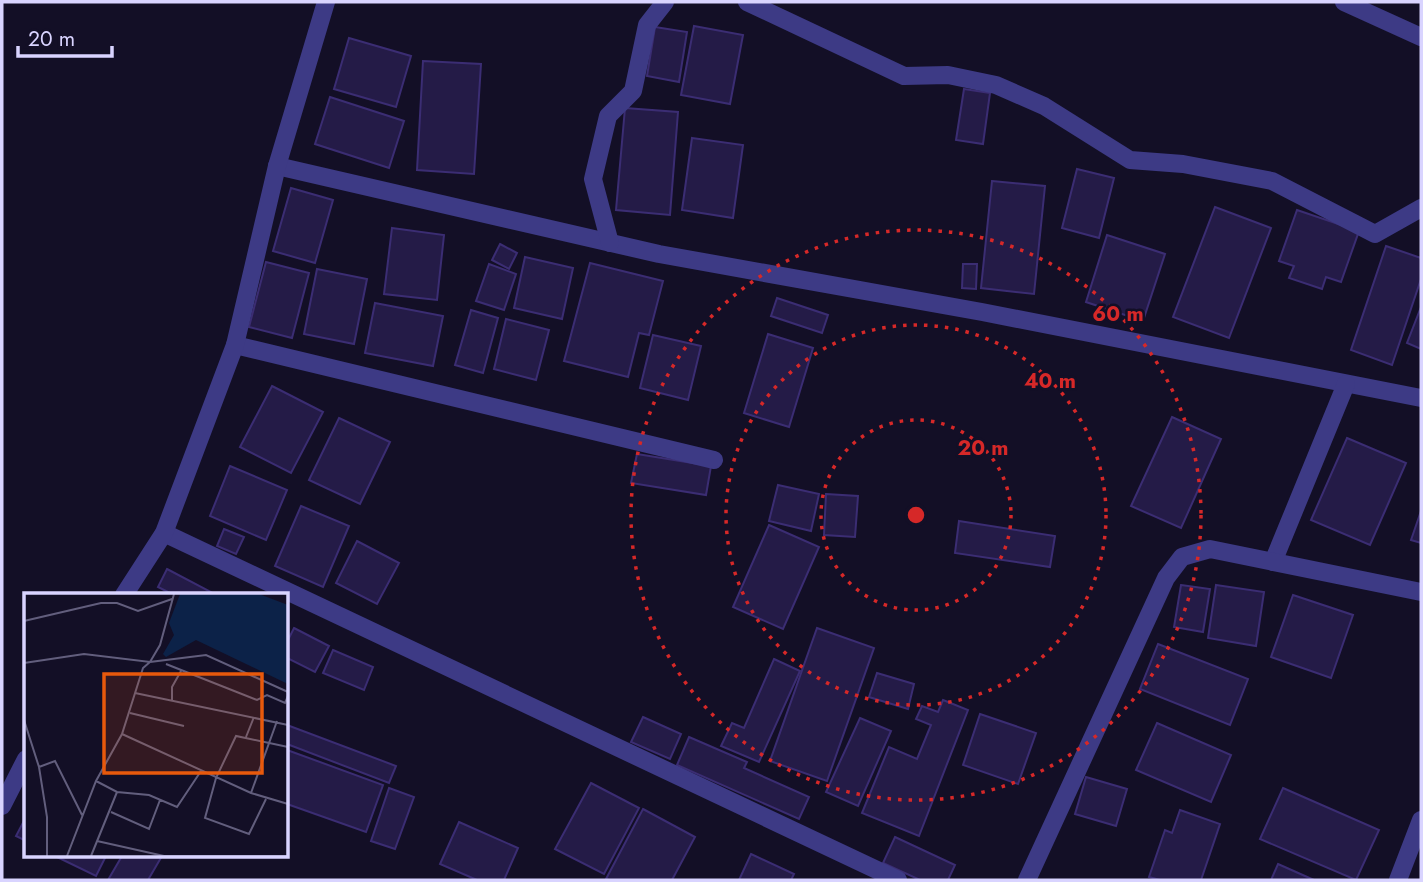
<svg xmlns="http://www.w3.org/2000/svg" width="1423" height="882" font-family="Jost,sans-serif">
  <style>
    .building { fill: #241b47; stroke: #3b2d73; stroke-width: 2 }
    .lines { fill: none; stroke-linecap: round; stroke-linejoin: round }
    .minor { stroke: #3d3a85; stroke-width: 18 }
    .ring { fill: none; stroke: #d62828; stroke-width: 3.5; stroke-dasharray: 3.5 7 }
    .inset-road { fill: none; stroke: #625e7d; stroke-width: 2 }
    .view { fill: #e8590c; fill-opacity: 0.15; stroke: #e8590c; stroke-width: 3.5 }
    .inset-edge { fill: none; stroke: #d9d4ff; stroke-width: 3.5 }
    .centre { fill: #d62828; stroke: #130f26; stroke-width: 3.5 }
    .ring-label { font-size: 21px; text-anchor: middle; font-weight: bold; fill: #d62828; stroke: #130f26; stroke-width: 5; stroke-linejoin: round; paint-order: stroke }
  </style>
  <rect width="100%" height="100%" fill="#130f26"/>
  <!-- building -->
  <g class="building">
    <polygon points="694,26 743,35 730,104 681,95"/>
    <polygon points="655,27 687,32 679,82 647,76"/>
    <polygon points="349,38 411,56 396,107 334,89"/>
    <polygon points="423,61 481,64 474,174 417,170"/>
    <polygon points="964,89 990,93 983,144 956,140"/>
    <polygon points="330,97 404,121 389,168 315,144"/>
    <polygon points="625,108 678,112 670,215 616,210"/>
    <polygon points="692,138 743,145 733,218 682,210"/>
    <polygon points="1077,169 1114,178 1099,238 1062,228"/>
    <polygon points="992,181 1045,186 1034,294 981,288"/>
    <polygon points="291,188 333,200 315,263 273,251"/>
    <polygon points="1215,207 1271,228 1229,338 1173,317"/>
    <polygon points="1297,210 1359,231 1341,282 1326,277 1322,289 1289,278 1294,266 1279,261"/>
    <polygon points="392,228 444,235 437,300 384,294"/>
    <polygon points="1107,235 1165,254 1143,321 1086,302"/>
    <polygon points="500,244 517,253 509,269 492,260"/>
    <polygon points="1386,246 1421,258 1421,279 1392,365 1351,350"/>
    <polygon points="525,257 573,268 562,319 514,308"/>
    <polygon points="266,262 309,273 292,338 249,327"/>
    <polygon points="590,263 663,281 649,335 639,333 628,377 564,361"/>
    <polygon points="489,264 516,274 504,310 476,301"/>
    <polygon points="963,264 977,264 976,289 962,288"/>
    <polygon points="317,269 367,279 354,344 304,334"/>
    <polygon points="777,298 828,315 822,333 771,316"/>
    <polygon points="375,303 443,316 433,366 365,353"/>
    <polygon points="1421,307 1421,349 1407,343"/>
    <polygon points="471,310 498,318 483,373 455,365"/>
    <polygon points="506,319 549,330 536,380 494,369"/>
    <polygon points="768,334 813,348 789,427 744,413"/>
    <polygon points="653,335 701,346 688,400 640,388"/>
    <polygon points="272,386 323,412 291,473 240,447"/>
    <polygon points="1172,417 1221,439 1181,528 1131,506"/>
    <polygon points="339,418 390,442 360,504 309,480"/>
    <polygon points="1347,438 1406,463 1370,545 1311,520"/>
    <polygon points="637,454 711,466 706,495 631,483"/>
    <polygon points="230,466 287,490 266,540 210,516"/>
    <polygon points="778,485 819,494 811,531 769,521"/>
    <polygon points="826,494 858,496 855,537 824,535"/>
    <polygon points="301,506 349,526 323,587 275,566"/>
    <polygon points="1421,511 1421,543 1411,540"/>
    <polygon points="959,521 1055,536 1050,567 955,553"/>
    <polygon points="769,525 819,547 783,629 733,607"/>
    <polygon points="224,529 244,537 236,554 217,546"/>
    <polygon points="357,541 399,563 377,604 336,583"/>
    <polygon points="167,569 211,592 209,595 174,595 158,587"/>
    <polygon points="1181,585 1210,589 1203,632 1174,627"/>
    <polygon points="1216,585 1264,592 1256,646 1208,638"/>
    <polygon points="1293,595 1353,615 1331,678 1271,657"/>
    <polygon points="294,628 329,646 315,672 287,658 287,642"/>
    <polygon points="817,628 874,648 827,781 770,761"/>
    <polygon points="1158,644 1248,679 1230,725 1140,689"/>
    <polygon points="333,650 373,667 364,690 323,673"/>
    <polygon points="774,659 800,671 759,762 721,746 732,723 744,728"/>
    <polygon points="877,673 914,684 908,709 869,697"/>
    <polygon points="943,700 968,710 919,836 862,813 889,747 917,759 931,725 916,719 922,706 938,712"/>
    <polygon points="980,714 1036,733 1018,784 963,765"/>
    <polygon points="643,717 681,734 670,759 631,742"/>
    <polygon points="860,718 891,731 858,806 826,792"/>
    <polygon points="1157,723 1231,755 1211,802 1136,770"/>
    <polygon points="287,725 396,766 389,783 287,744"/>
    <polygon points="689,737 747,762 744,768 809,797 799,819 677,765"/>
    <polygon points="287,750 383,785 366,832 287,804"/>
    <polygon points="1086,777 1127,789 1116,826 1075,814"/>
    <polygon points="591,783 639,808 604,874 555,849"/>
    <polygon points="389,788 414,797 395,849 371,841"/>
    <polygon points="1283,788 1379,830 1356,880 1260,839"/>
    <polygon points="643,809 695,837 672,880 609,880 606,879"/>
    <polygon points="1180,810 1220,824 1201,880 1160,880 1149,877 1165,830 1172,833"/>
    <polygon points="26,817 26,841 16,836"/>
    <polygon points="459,822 518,848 504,880 477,880 440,864"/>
    <polygon points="895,837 955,865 948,880 920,880 883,863"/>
    <polygon points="751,854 794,874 791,880 739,880"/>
    <polygon points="55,856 106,856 96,876"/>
    <polygon points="122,856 162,856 148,880 108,880"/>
    <polygon points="1278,864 1314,880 1271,880"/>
  </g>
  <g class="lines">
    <!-- minor -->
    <g class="minor">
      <polyline points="747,2 904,76 948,75 996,85 1044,106 1130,160 1183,164 1272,181 1375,234 1421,208"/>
      <polyline points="1344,2 1421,37"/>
      <polyline points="277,166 659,254 982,312 1421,398"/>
      <polyline points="610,243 593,179 608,116 633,91 647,25 665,2"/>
      <polyline points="235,345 714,460"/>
      <polyline points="164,533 898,880"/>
      <polyline points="1273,562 1346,384"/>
      <polyline points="124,595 164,533 235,345 277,166 326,2"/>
      <polyline points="2,806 26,759"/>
      <polyline points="1027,880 1166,578 1182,557 1210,549 1421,592"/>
      <polyline points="1398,880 1421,820"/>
    </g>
  </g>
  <!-- distance rings -->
  <g class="ring">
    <circle cx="916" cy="515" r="95"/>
    <circle cx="916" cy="515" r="190"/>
    <circle cx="916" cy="515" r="285"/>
  </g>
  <!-- overview -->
  <g transform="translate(24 593)">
    <rect width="264" height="264" fill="#130f26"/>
    <path d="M156,1H235L264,12V91L172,47L142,64L139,61L150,42L145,30Z" fill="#0c2248"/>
    <path class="inset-road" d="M0,28L77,10H93L114,18L148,6M0,70L60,61L126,69L136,52L150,1M142,71L233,107L243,102L261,110L264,103M111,100L264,132M148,108V94L157,78M106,120L160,133M0,127L15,174L23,224V263M98,141L227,200L264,211M222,144L230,124M15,174L31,168L58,222M72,188L93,199L125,202L153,214L177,178M227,200L253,128M242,206L225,241L181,225L192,185L212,143L264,154M87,219L125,236L136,207M73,248L140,263H264M43,263L72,188L98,141L119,75L126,69L182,62L264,99M67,263L93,199"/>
    <path class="view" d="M80,81H238V180H80Z"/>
    <rect width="264" height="264" class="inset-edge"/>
  </g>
  <circle cx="916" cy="515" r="10" class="centre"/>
  <g class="ring-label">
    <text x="1118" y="321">60 m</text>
    <text x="1050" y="388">40 m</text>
    <text x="983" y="455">20 m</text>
  </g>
  <!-- border -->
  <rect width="1423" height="882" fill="none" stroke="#d9d4ff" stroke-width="7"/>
  <!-- scale -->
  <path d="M18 46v10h94v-10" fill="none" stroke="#d9d4ff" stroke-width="3.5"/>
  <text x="28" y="46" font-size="21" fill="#d9d4ff" stroke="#130f26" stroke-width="5" paint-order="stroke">20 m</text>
</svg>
